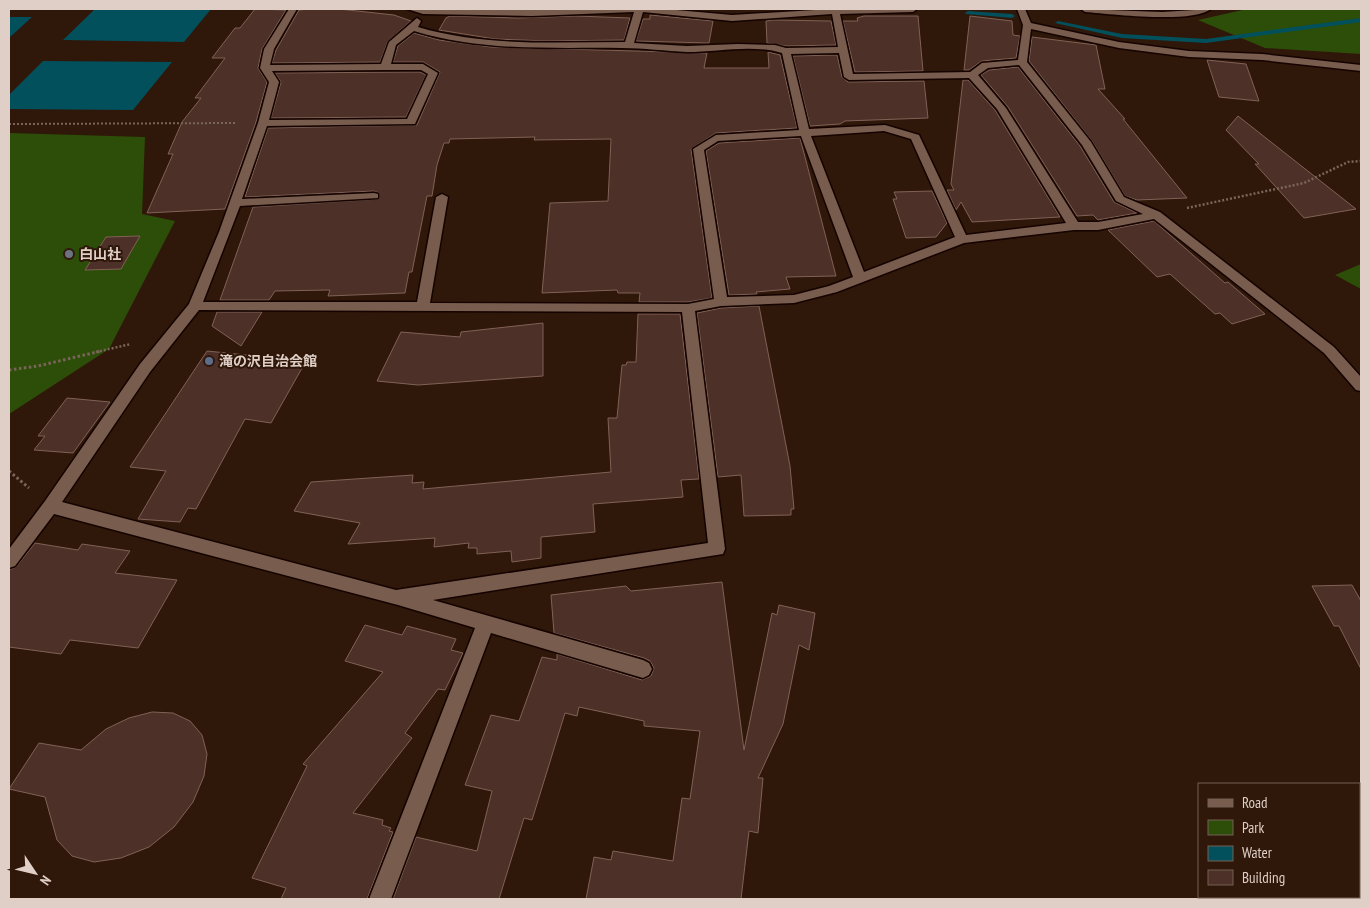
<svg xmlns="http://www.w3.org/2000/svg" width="1370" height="908" font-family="'PT Sans Narrow','Noto Sans JP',sans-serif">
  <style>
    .green { fill: #2d4e08 }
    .water { fill: #02505c }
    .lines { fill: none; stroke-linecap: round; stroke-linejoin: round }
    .stream { fill: #02505c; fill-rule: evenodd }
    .building { fill: #4d3128; stroke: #806156 }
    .minor-casing { stroke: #150300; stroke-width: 3 }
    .path-far2 { stroke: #796559; stroke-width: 2; stroke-dasharray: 2 2; stroke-linecap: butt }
    .path-far1 { stroke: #796559; stroke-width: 2.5; stroke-dasharray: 2 2; stroke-linecap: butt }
    .path { stroke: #796559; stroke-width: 3; stroke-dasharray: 2.5 2.5; stroke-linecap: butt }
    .minor { fill: #785c4d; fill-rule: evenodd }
    .worship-dot { fill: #6b7280; stroke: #2f170a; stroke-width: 2 }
    .service-dot { fill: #5c6f8a; stroke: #2f170a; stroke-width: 2 }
    .labels { text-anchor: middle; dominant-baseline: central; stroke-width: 4; stroke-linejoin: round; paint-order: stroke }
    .poi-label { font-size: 14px; font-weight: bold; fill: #dfcfc6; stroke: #2f170a; text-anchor: start }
  </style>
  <rect width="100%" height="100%" fill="#2f170a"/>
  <!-- green -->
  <g class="green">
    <polygon points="1247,9 1361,9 1361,54 1265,48 1198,20"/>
    <polygon points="9,133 145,137 142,214 175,221 109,349 9,414"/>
    <polygon points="1361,264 1361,289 1335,275"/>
  </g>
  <!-- water -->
  <g class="water">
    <polygon points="95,9 211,9 184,42 63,40"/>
    <polygon points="9,17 32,17 9,38"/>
    <polygon points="43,61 172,62 133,110 9,109 9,95"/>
  </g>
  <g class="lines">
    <!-- stream -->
    <g class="stream">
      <polygon points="968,11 1012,14 1015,16 1012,18 966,14 965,13"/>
      <polygon points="1361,18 1361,22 1206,43 1122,38 1055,23 1058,21 1122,34 1206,39"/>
    </g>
  </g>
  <!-- building -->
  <g class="building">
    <polygon points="255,9 286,10 262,49 258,68 267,82 256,122 225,209 147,213 173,154 168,154 182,122 201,98 195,98 225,58 212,58 235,28 240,28"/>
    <polygon points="310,9 339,9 394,15 411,21 388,41 380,62 272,63 276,50 299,10"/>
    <polygon points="650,15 713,21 709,43 636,41 643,19 650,19"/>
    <polygon points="450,16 517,18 576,16 630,18 624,40 547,41 495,39 439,30 446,18"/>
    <polygon points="864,16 918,16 923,71 855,72 843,21 858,21 857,18"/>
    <polygon points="970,16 1012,21 1013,35 1020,36 1016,58 982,61 969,70 964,70"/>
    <polygon points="773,20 831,21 836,45 786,46 767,43 766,21"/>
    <polygon points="414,33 439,40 491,47 707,53 704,68 769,68 768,52 780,55 797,128 716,133 691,149 712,298 688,302 639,302 640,293 618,293 617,290 542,293 550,203 608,201 611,139 534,140 535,137 450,139 449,143 444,143 437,165 432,196 427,196 412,272 409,272 405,293 328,296 330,290 275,291 269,300 220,300 253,207 379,199 379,193 374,191 245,197 268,128 417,125 440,72 423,62 393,62 398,46"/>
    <polygon points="1032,37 1096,45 1105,89 1098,89 1125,119 1123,119 1187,198 1137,200 1125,196 1092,141 1029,61"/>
    <polygon points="837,55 842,77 848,82 924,81 928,118 845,121 840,124 810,126 793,56"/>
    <polygon points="1207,60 1246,64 1259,101 1219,97"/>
    <polygon points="1018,67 1080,146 1114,202 1137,213 1098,220 1093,215 1077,216 1008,107 981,75 989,70"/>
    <polygon points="420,72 426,75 406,117 271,118 281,82 275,73"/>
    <polygon points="963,80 968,80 995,110 1060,217 972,222 961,202 956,210 947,190 954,190 951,184"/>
    <polygon points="1238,116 1356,209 1304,218 1255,164 1259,164 1226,130"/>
    <polygon points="800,138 836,276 786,277 790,289 756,292 757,294 729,295 706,151 719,143"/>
    <polygon points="932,191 947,223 936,237 906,238 893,199 897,199 894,192"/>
    <polygon points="1154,221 1225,283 1228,282 1265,314 1232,324 1220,313 1215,314 1170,274 1157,277 1108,230"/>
    <polygon points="140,236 121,269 85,270 106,237"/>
    <polygon points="759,306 790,466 794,509 791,509 791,515 744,516 741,475 718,477 697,313 721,308"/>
    <polygon points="217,312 262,312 241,346 212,326"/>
    <polygon points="638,314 680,314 699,479 681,480 683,497 593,504 595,532 541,537 541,558 512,562 511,551 477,554 477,548 468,548 469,543 434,547 435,538 348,544 360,523 294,511 311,482 413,475 412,483 424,482 423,489 611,472 608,418 617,418 622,365 626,365 627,362 636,362"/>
    <polygon points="543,323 543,376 418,385 377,381 401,332 460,337 461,332"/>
    <polygon points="207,351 306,361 271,423 245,419 196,509 188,508 180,522 138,519 166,471 130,467"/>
    <polygon points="67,398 110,402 73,453 34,450 45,436 38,436"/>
    <polygon points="35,543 78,550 82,544 130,551 115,573 177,580 138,648 70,640 61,654 9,647 9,570 16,567"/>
    <polygon points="722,582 744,750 772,613 777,615 779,605 815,613 809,650 799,645 783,724 758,778 763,778 758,833 749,831 741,899 586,899 594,857 611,860 613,851 673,861 682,798 690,799 700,731 644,726 644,721 579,707 577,716 565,713 532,820 524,818 499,899 393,899 416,837 477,851 492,791 465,785 491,715 519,721 542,657 557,660 557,654 642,680 651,676 654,668 650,661 644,658 554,633 551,595 626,586 631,591"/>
    <polygon points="1352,585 1361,601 1361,669 1339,626 1334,626 1312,586"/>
    <polygon points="365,625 402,635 407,626 456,639 451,650 463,653 445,690 438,689 405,733 412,738 353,813 383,820 382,825 391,828 389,831 393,832 367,899 281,899 286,888 252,878 307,766 303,764 383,672 345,661"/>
    <polygon points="152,712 173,713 190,721 202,735 207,754 204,776 193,802 174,827 149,847 121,858 94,862 72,856 57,840 45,797 9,789 39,743 81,750 106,729 129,718"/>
  </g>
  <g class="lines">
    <!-- minor casing -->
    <g class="minor-casing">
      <g id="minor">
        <path d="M289,9H297L274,49L270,65L381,64L389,42L417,18L421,21L418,27C485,47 556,42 625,42L634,12L532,16L423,14L407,9H665L732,15L831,9H917L913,12L840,14L853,74L970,72L982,63L1018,60L1023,25L1017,9H1025L1031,23L1119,42L1189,51L1262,54L1361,65V71L1262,60L1189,57L1119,48L1031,29L1027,62L1091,142L1124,197L1160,212L1334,347L1361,377V391L1356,390L1324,353L1154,219L1098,230H1074L964,243L837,292L794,303L721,306L695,311L725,549L723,554L433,600L643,660L649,663L652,669L649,675L643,678L491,633L391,899H369L475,628L398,605L54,514L15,566L9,568V549L45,501L140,364L189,304L219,232L258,123L269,82L260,68L264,49ZM643,12L732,21L832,14L838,47L786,48L775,45L738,44L687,46L634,43ZM414,31C482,52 552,47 622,48C644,48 665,51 687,52C718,52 752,44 782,53L799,130L716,135L693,149L714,299L688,304L430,303L448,197L442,194L436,197L417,302H203L240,206L378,198V194L374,193L242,199L267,126L415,124L438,73L423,64H391L396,45ZM839,53L844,77L849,80L969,78L997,109L1066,223L966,235L919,135L885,125L809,129L791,54ZM1019,65L1082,145L1116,201L1143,214L1098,222H1078L1006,108L978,75L988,68ZM388,70H421L428,74L407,119L269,120L279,82L272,71ZM884,131L911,139L955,237L864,272L811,136ZM801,136L853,277L829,286L794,295L727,297L704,150L718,141ZM199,310L682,312L708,543L396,590L62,502L150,372Z"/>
        <path d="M1081,9L1162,12L1211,9C1192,24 1111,14 1085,12Z"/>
      </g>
    </g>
    <!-- path-far2 -->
    <polyline class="path-far2" points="9,124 237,123"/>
    <!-- path-far1 -->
    <g class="path-far1">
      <polyline points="1187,208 1304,183 1348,162 1361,161"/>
      <polyline points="96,352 131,344"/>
    </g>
    <!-- path -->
    <g class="path">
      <polyline points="9,370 38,366 101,351"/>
      <polyline points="9,471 29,488"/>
    </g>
    <!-- minor -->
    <use href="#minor" class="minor"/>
  </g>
  <!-- markers -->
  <circle class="worship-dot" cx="69" cy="254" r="5"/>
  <circle class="service-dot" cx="209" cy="361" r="5"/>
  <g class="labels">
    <!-- poi labels -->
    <g class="poi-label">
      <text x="79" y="254">白山社</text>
      <text x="219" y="361">滝の沢自治会館</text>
    </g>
  </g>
  <!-- border -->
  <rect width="1370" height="908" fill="none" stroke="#dfcfc6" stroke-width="20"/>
  <!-- legend -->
  <rect x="1198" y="783" width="162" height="115" fill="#2f170a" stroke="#756155"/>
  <rect x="1208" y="799" width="25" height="8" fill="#785c4d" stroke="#756155"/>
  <text x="1242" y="808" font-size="15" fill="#dfcfc6">Road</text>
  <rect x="1208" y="820" width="25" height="15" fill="#2d4e08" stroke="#756155"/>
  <text x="1242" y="833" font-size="15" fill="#dfcfc6">Park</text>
  <rect x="1208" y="846" width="25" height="15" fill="#02505c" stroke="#756155"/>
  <text x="1242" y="858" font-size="15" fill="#dfcfc6">Water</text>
  <rect x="1208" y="870" width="25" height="15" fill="#4d3128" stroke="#756155"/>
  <text x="1242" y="883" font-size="15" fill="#dfcfc6">Building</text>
  <!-- north arrow -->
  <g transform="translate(35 873) rotate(125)" stroke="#2f170a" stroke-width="4" paint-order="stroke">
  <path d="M0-4L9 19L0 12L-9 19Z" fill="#dfcfc6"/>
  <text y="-8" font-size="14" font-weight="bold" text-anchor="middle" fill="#dfcfc6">N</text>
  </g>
</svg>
